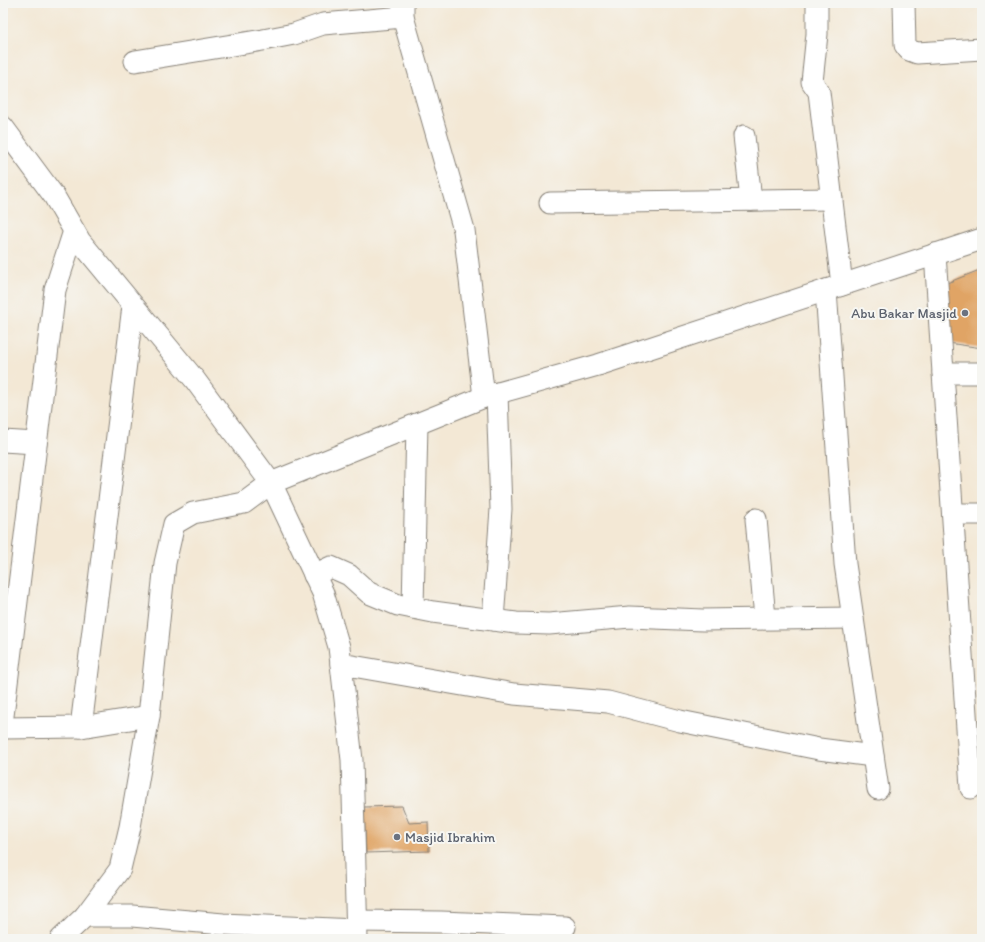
<svg xmlns="http://www.w3.org/2000/svg" width="985" height="942" font-family="Itim,sans-serif">
  <style>
    .building { fill: #e0a465 }
    .lines { fill: none; stroke-linecap: round; stroke-linejoin: round }
    .minor-casing { stroke: #888278; stroke-width: 23 }
    .minor { stroke: #fff; stroke-width: 21 }
    .worship-dot { fill: #6b7280; stroke: #f6f6f2; stroke-width: 1.5 }
    .labels { text-anchor: middle; dominant-baseline: central; stroke-width: 4; stroke-linejoin: round; paint-order: stroke }
    .worship-label { font-size: 14px; fill: #5b616d; stroke: #f6f6f2; text-anchor: end }
  </style>
  <rect width="100%" height="100%" fill="#f6f6f2"/>
  <filter id="ink" filterUnits="userSpaceOnUse"><feTurbulence type="fractalNoise" baseFrequency=".025" numOctaves="2"/><feDisplacementMap in="SourceGraphic" scale="8" xChannelSelector="R" yChannelSelector="G"/><feConvolveMatrix kernelMatrix="1 2 1 2 8 2 1 2 1" color-interpolation-filters="sRGB"/></filter>
  <filter id="wash" filterUnits="userSpaceOnUse"><feTurbulence type="fractalNoise" baseFrequency=".012" numOctaves="4" result="noise"/><feDisplacementMap in="SourceGraphic" scale="16" xChannelSelector="R" yChannelSelector="G"/><feGaussianBlur stdDeviation="0.9" result="paint"/><feColorMatrix in="noise" values="0 0 0 0 0 0 0 0 0 0 0 0 0 0 0 0 0 1.4 0 .05"/><feComposite in="paint" operator="in"/></filter>
  <g filter="url(#wash)">
    <rect width="100%" height="100%" fill="#f3e8d5"/>
    <g id="blocks">
      <!-- building -->
      <g class="building">
        <polygon points="982,269 982,348 948,343 947,283"/>
        <polygon points="402,806 409,823 428,822 429,851 366,853 364,807"/>
      </g>
    </g>
  </g>
  <g filter="url(#ink)">
    <use href="#blocks" fill-opacity="0" stroke="#888278" stroke-width="1"/>
    <g class="lines">
      <!-- minor casing -->
      <g class="minor-casing">
        <g id="minor">
          <polyline points="403,3 403,17 464,230 484,397"/>
          <polyline points="817,3 817,34 812,82 819,92 842,285"/>
          <polyline points="904,3 905,45 909,50 917,53 982,49"/>
          <polyline points="135,61 263,40 294,34 323,24 403,17"/>
          <polyline points="3,127 54,196 80,241 195,380 271,483 323,593 339,647 352,760 357,939"/>
          <polyline points="744,136 751,200"/>
          <polyline points="550,203 832,199"/>
          <polyline points="935,254 971,788"/>
          <polyline points="826,290 845,564 878,789"/>
          <polyline points="943,373 982,373"/>
          <polyline points="3,441 36,443"/>
          <polyline points="953,514 982,514"/>
          <polyline points="756,519 765,618"/>
          <polyline points="314,575 331,567 349,575 369,593 398,605 433,612 516,623 549,624 630,617 703,620 853,618"/>
          <polyline points="413,608 417,424"/>
          <polyline points="493,620 501,509 497,393"/>
          <polyline points="341,664 514,694 608,702 680,721 819,749 873,756"/>
          <polyline points="3,716 55,290 74,231"/>
          <polyline points="81,727 133,306"/>
          <polyline points="3,728 81,727 149,716"/>
          <polyline points="85,916 132,916 223,924 356,930"/>
          <polyline points="356,921 441,922 565,927"/>
          <polyline points="61,939 85,916 120,869 130,827 149,716 165,563 174,524 193,513 244,503 271,483 484,397 598,365 982,239"/>
        </g>
      </g>
      <!-- minor -->
      <use href="#minor" class="minor"/>
    </g>
  </g>
  <!-- markers -->
  <g class="worship-dot">
    <circle cx="965" cy="313" r="4"/>
    <circle cx="397" cy="837" r="4"/>
  </g>
  <g class="labels">
    <!-- worship labels -->
    <g class="worship-label">
      <text x="957" y="313">Abu Bakar Masjid</text>
      <text x="405" y="837" text-anchor="start">Masjid Ibrahim</text>
    </g>
  </g>
  <!-- margin -->
  <rect width="985" height="942" fill="none" stroke="#f6f6f2" stroke-width="16"/>
</svg>
